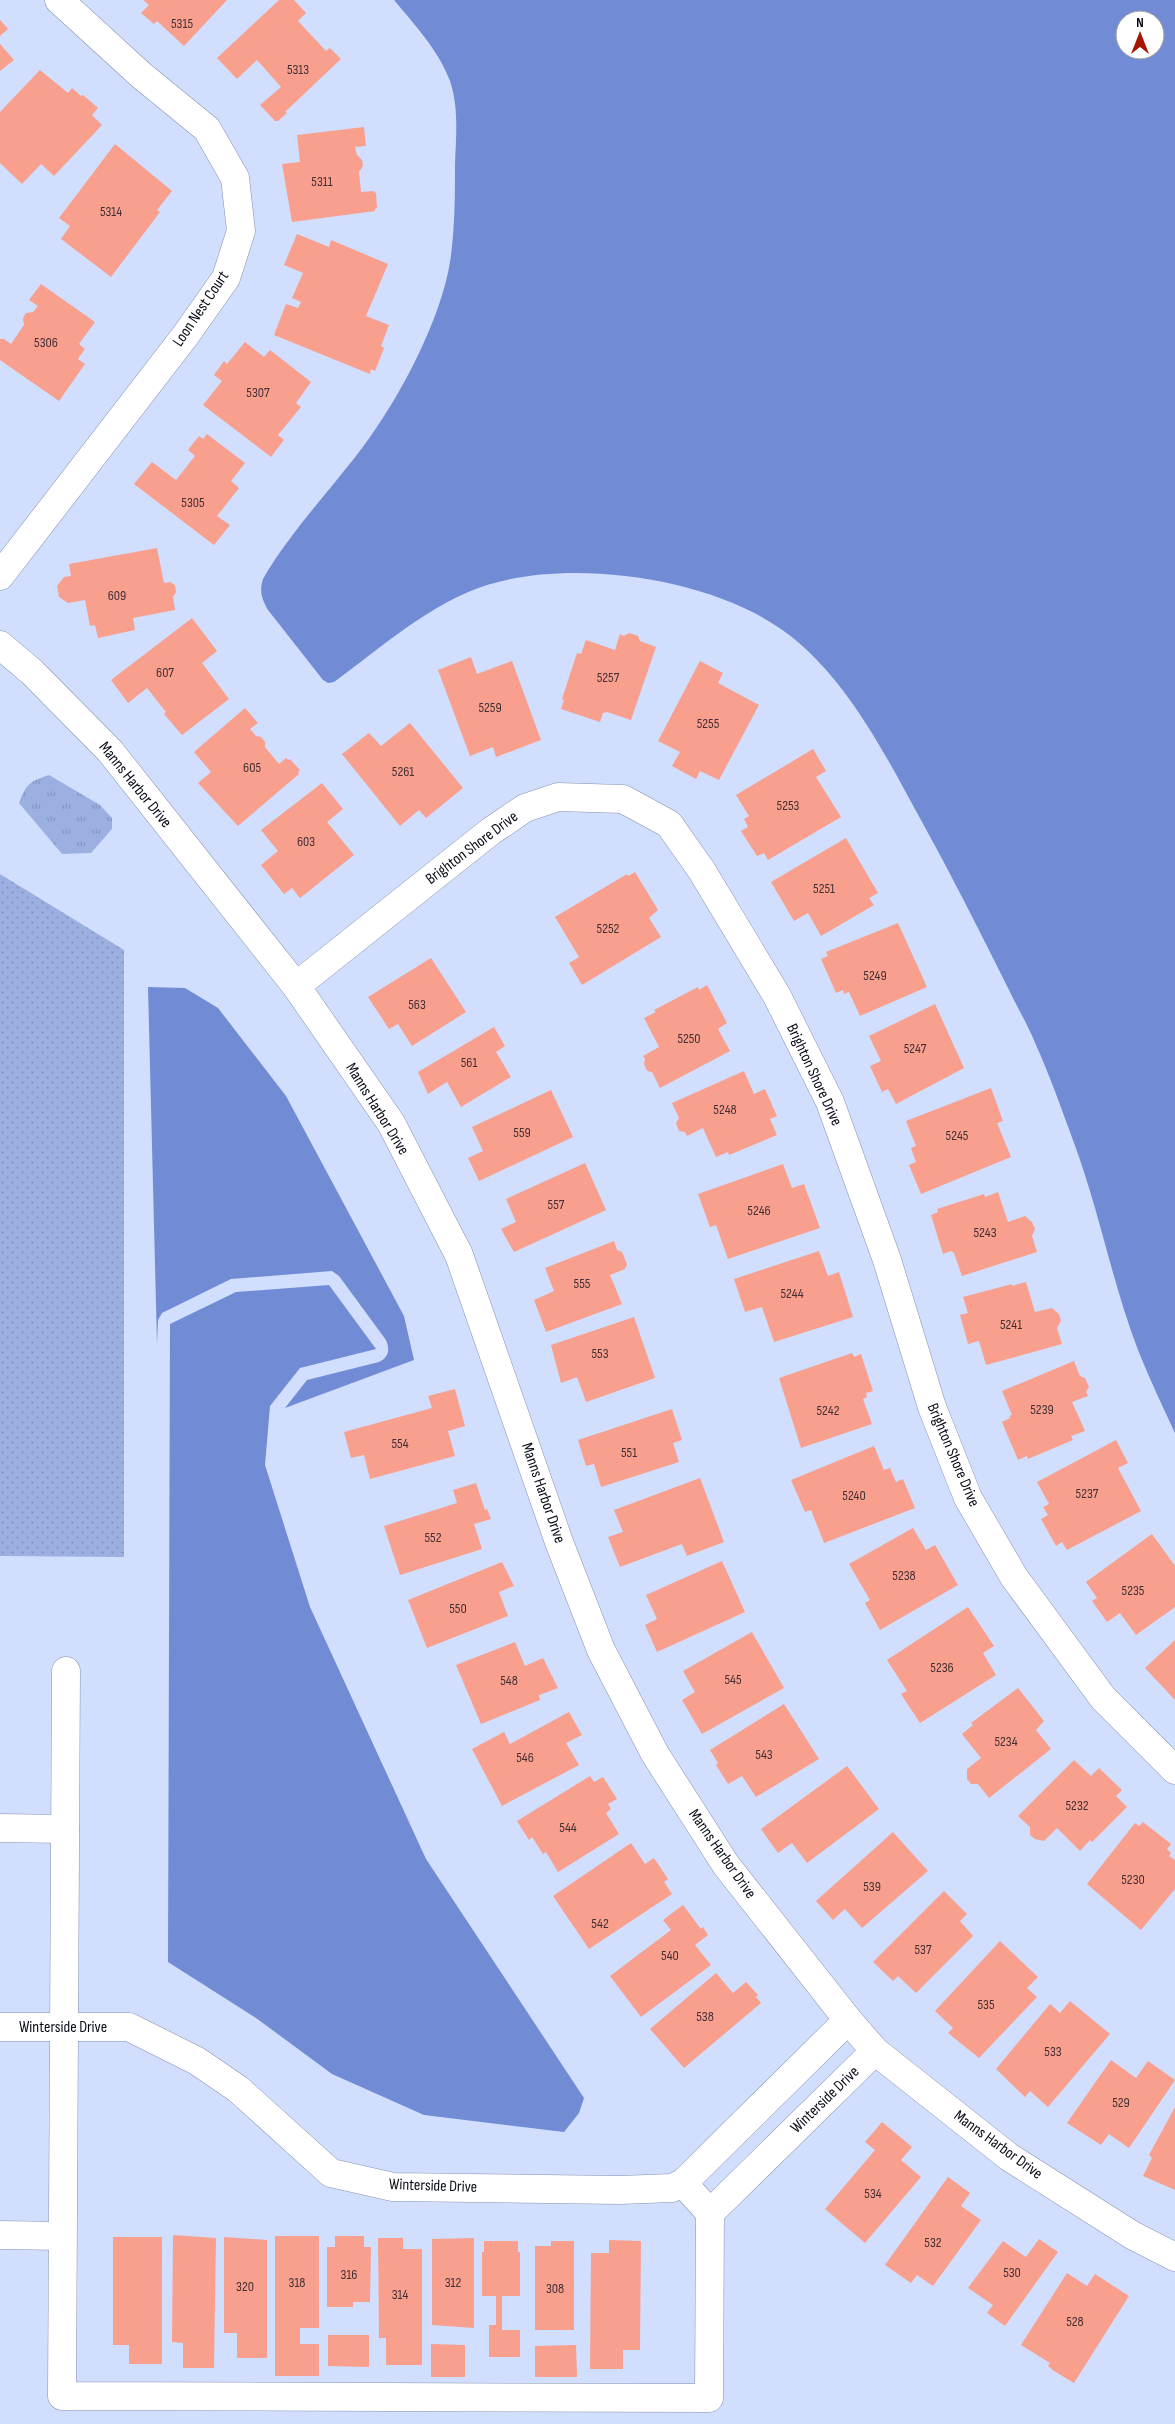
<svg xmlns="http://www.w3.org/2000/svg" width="1175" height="2424" font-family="'Sofia Sans Condensed',sans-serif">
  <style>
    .grass { fill: url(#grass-dots) }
    .park { fill: url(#park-tufts) }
    .water { fill: #718cd4; fill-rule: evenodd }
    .building { fill: #f99f8e }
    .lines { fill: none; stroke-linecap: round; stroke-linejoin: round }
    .minor-casing { stroke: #8592af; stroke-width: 29 }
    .minor { stroke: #fff; stroke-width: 28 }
    .labels { text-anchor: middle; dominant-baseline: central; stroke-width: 4; stroke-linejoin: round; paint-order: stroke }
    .number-label { font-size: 14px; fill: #443034 }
    .street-label { font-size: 16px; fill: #080b16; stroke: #fff }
  </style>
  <defs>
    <pattern id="grass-dots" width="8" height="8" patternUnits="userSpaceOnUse" patternTransform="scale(1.25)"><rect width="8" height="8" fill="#9bafe0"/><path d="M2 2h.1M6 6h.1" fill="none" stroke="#8495bf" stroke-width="1.8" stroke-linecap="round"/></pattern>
    <pattern id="park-tufts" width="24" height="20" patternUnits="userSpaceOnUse" patternTransform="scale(1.25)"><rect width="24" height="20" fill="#9bafe0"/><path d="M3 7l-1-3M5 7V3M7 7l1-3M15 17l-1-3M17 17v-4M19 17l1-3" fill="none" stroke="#8495bf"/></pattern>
  </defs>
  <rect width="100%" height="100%" fill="#d1defe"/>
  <!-- grass -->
  <polygon class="grass" points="0,874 124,950 124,1557 0,1556"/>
  <!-- park -->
  <path class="park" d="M49,775L100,805L112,818V829L91,853L62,854L19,803C26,784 30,781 49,775Z"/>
  <!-- water -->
  <g class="water">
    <path d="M394,0H1175V1433C1162,1405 1149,1378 1138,1350C1112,1282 1099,1210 1074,1143C1062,1110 1050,1076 1036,1045C1028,1025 1017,1007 1008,988C980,932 952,876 921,820C887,758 853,690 799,643C727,579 577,557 487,585C430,603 381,648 334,682L328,683L323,680L268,610C262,599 259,592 263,579C293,527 336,485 370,437C403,391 441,318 450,262C455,230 455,196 455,164C456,136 459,108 450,81C439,51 414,24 394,0ZM1125,20H1155V50H1125Z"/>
    <path d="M148,987L185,988L218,1008L286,1096L404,1316L414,1360L285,1408L307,1380L379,1362C389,1357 390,1350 386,1340L339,1276L332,1271L231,1279L162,1313L158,1320L157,1344Z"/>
    <polygon points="329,1285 376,1349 300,1368 270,1406 265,1465 310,1607 426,1859 584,2098 579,2113 564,2132 424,2115 332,2074 256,2018 168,1962 170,1324 236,1292"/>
  </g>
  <!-- building -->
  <g class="building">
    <polygon points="143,0 227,0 184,46 157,21 154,24 141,13 149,5"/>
    <polygon points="279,0 294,0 306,13 298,21 326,51 330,48 341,59 285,112 287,113 278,121 275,121 260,105 281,87 257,60 237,79 217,58"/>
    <polygon points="0,20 8,29 0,36"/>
    <polygon points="0,44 14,60 0,71"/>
    <polygon points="40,70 68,93 72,88 81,96 83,95 98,108 92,115 102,125 54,176 41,164 22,184 0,163 0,112"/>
    <polygon points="364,127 366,146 355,147 357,155 362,160 363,166 359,172 361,192 373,191 376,193 377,208 375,209 375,211 292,222 282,164 300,162 297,135"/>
    <polygon points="115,144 172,191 157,210 160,212 111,277 61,239 70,226 59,218"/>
    <polygon points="297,234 329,247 331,240 388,264 366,316 389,325 381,346 384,348 375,371 371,369 370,374 274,335 286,304 298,308 301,302 292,298 303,273 284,265"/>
    <polygon points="41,284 95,322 79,344 85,349 78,359 85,364 59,401 0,360 0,339 4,339 11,344 24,325 23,318 26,313 33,312 38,306 29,300"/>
    <polygon points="245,342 264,357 270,350 311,382 296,403 301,407 278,435 284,440 271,457 203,405 222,381 214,375 224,361 227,364"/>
    <polygon points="207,434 245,463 231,481 239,488 217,516 230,525 214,545 134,484 152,462 176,480 195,456 188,450 199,436 203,439"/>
    <polygon points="157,548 164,583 170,582 175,585 176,592 173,597 175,610 133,618 135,630 98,638 95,625 90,626 85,600 68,603 59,597 57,586 64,577 71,576 69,564"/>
    <polygon points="192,618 217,651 202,663 229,699 182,735 164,714 166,712 147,688 128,703 111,680"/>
    <polygon points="629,633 638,636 640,641 656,647 631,720 607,712 603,713 600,722 561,709 564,700 562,699 577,653 581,654 586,640 615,650 620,634 624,636"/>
    <polygon points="471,657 477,674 512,661 541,740 496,757 493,747 470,756 438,670"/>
    <polygon points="700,661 723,673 718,683 759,705 719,780 700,771 696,779 672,766 680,752 658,741"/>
    <polygon points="245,708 258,723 250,729 256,736 261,737 265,742 265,747 279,764 286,758 288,760 290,759 300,770 298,772 299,774 238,826 198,783 211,772 194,752"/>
    <polygon points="410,723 463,788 426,818 419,810 400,826 342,754 369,733 381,746"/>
    <polygon points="813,749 826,771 816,777 841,817 768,860 764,853 757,856 741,831 748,827 744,819 749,816 736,795"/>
    <polygon points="322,783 343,809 327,822 354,855 300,898 292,888 284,894 261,865 278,851 261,830"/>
    <polygon points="846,838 878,893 869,898 874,905 821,936 808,913 794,921 771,882"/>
    <polygon points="635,872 658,910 649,918 661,937 582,985 569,963 579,957 555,917 627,874 628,876"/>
    <polygon points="898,923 927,987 860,1016 849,992 844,994 843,990 836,993 821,959 828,956 826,952"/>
    <polygon points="431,958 466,1012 412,1046 398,1024 389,1029 368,997"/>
    <polygon points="707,985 727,1023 718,1029 730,1051 660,1088 652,1072 647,1071 644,1064 645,1059 643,1056 659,1047 644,1018 656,1012 654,1010 698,987 699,990"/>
    <polygon points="935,1004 964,1068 896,1104 888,1089 882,1092 870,1066 881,1061 869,1036"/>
    <polygon points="494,1027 505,1046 496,1052 511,1077 461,1107 447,1082 428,1094 418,1072"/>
    <polygon points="744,1071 754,1094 765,1089 777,1116 770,1119 777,1135 729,1155 728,1152 716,1157 703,1128 687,1136 685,1132 679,1131 676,1123 679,1118 672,1103"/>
    <polygon points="991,1088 1003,1121 997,1123 1011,1157 921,1194 909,1165 916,1162 911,1148 916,1146 906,1121"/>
    <polygon points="551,1090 573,1137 479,1181 468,1158 483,1151 472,1127"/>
    <polygon points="585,1163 606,1210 514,1252 501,1229 516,1222 506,1199"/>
    <polygon points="783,1164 792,1188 804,1184 820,1228 728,1259 716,1225 710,1227 698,1194"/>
    <polygon points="998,1192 1008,1222 1025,1216 1032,1222 1035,1229 1032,1236 1037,1252 962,1276 954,1253 951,1251 943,1254 931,1215 938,1212 937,1209 984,1194 985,1197"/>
    <polygon points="614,1241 617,1250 622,1252 627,1264 625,1269 610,1275 622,1304 546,1332 534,1300 554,1291 545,1268"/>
    <polygon points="819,1251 828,1276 839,1272 853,1317 774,1342 762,1307 745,1312 734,1279"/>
    <polygon points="1026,1282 1035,1312 1052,1308 1059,1314 1061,1321 1057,1328 1062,1344 986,1365 979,1341 968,1344 960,1315 968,1313 963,1297 1012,1284 1012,1286"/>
    <polygon points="634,1317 655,1378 586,1402 577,1377 561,1383 551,1345"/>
    <polygon points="852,1353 854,1357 861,1354 873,1391 866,1393 867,1397 863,1399 872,1424 801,1448 779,1378"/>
    <polygon points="1074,1361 1080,1376 1085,1378 1089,1387 1086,1392 1088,1396 1072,1402 1085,1431 1071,1436 1073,1440 1028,1459 1027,1456 1018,1460 1002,1422 1010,1418 1009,1416 1012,1415 1002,1391"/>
    <polygon points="455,1389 465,1426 448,1431 455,1456 370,1479 364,1455 351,1458 344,1432 432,1408 428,1396"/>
    <polygon points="672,1409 682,1440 673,1443 679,1462 601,1487 594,1464 586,1466 578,1440"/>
    <polygon points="1116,1440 1128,1463 1118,1468 1141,1511 1067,1550 1062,1542 1056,1546 1041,1519 1048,1515 1043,1507 1049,1504 1037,1482"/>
    <polygon points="874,1446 884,1470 890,1468 896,1482 903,1479 915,1508 824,1543 811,1510 805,1512 791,1480"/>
    <polygon points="700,1478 724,1542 687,1556 682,1544 620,1567 608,1537 623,1532 614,1510"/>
    <polygon points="476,1483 485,1510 487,1509 491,1519 474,1524 482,1549 400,1575 384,1526 457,1503 453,1490"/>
    <polygon points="913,1528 926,1550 935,1545 958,1585 880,1630 865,1603 870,1600 849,1564"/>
    <polygon points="1152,1534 1175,1566 1175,1607 1136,1635 1120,1613 1107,1622 1092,1601 1097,1598 1086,1582"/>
    <polygon points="722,1561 745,1612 657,1652 645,1625 657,1619 646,1595"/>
    <polygon points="502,1562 514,1586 499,1592 508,1616 427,1648 408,1600"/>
    <polygon points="968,1607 994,1646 983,1653 996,1675 920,1723 901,1694 907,1691 887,1660"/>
    <polygon points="752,1632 784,1688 702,1734 682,1700 695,1692 683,1671"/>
    <polygon points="1175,1640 1175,1700 1145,1668"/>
    <polygon points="515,1642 525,1666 543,1658 558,1688 539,1695 540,1700 481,1724 456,1665"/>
    <polygon points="1018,1688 1044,1721 1036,1730 1051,1749 989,1798 978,1784 971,1784 967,1779 967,1769 981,1758 962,1734 973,1725 971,1723"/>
    <polygon points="784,1704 819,1759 756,1797 742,1776 728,1784 716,1765 718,1763 710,1750"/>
    <polygon points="569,1712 582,1735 566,1743 579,1765 502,1806 472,1749 504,1732 510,1744"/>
    <polygon points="1074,1760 1091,1776 1099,1768 1122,1790 1116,1796 1127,1807 1092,1842 1090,1840 1080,1851 1057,1828 1044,1841 1035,1839 1030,1835 1030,1827 1018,1816"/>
    <polygon points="847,1766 879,1809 807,1863 792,1843 778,1853 761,1829"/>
    <polygon points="590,1776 594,1782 603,1777 617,1799 608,1804 611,1809 606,1813 619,1834 558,1872 546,1852 543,1854 532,1837 529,1840 517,1821"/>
    <polygon points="1143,1822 1171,1844 1167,1849 1171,1853 1169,1856 1175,1860 1175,1889 1141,1930 1087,1884 1135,1823 1139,1826"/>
    <polygon points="893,1832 928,1871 862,1928 845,1909 833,1920 816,1901"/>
    <polygon points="631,1843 645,1864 654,1858 668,1879 664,1882 672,1894 589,1949 553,1896"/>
    <polygon points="944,1891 967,1914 960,1921 973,1936 916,1993 898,1976 893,1981 873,1962"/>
    <polygon points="683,1905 701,1929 703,1927 708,1935 695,1945 711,1965 641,2017 610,1976 671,1930 663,1920"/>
    <polygon points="1000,1941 1038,1977 1027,1988 1037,1997 979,2058 948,2033 953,2028 935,2011"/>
    <polygon points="716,1973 733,1993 746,1982 758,1995 756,1997 761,2003 684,2068 650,2029"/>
    <polygon points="1070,2001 1110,2034 1048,2107 1030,2091 1025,2097 996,2069 1050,2004 1060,2013"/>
    <polygon points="1111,2060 1136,2078 1148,2061 1175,2080 1129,2148 1109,2134 1101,2145 1067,2123"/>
    <polygon points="1175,2107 1175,2190 1143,2176 1152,2158 1149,2155"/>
    <polygon points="882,2122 912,2147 901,2160 921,2177 865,2243 825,2209 875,2150 865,2142"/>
    <polygon points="948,2177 970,2193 961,2206 981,2220 933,2286 917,2275 911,2283 885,2265"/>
    <polygon points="173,2235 216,2238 214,2368 183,2368 183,2343 172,2342"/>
    <polygon points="275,2236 319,2236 319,2328 300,2328 300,2344 319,2344 319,2376 275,2376"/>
    <polygon points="335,2236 364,2236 364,2247 371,2247 370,2302 353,2302 353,2307 327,2307 327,2247 335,2247"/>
    <polygon points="113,2237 162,2237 162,2364 129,2364 129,2345 113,2345"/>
    <polygon points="224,2237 267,2240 267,2358 237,2358 237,2333 224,2333"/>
    <polygon points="378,2238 403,2238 403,2249 422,2249 422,2365 386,2365 386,2338 379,2338"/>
    <polygon points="474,2238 474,2328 432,2325 432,2239"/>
    <polygon points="1039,2239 1058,2252 1005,2326 987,2313 993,2305 968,2288 1003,2241 1026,2257"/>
    <polygon points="609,2240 641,2241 640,2350 623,2350 623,2369 590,2369 591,2253 609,2253"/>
    <polygon points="484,2241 518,2241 518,2252 520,2252 520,2296 502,2296 502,2330 520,2330 520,2357 489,2357 489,2325 496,2325 496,2296 482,2296 482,2252 484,2252"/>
    <polygon points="551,2241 574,2241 574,2330 535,2330 535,2246 551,2246"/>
    <polygon points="1067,2273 1087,2286 1095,2274 1129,2296 1074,2383 1054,2371 1048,2366 1050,2363 1021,2345"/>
    <polygon points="328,2335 369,2335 369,2367 328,2366"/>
    <polygon points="431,2344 465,2345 465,2377 431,2377"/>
    <polygon points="576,2345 577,2377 535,2377 535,2346"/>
  </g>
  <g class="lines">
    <!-- minor casing -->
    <g class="minor-casing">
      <g id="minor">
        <polyline points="0,576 185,336 226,278 241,231 235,178 207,129 141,75 59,0"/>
        <polyline points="0,645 32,672 110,751 296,986 391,1123 459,1255 559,1542 601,1650 655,1754 726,1865 848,2020 875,2051 1009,2157 1132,2235 1175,2257"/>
        <polyline points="296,986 491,831 525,808 558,797 623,799 669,824 702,871 777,996 830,1102 887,1260 932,1407 968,1498 1014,1577 1103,1698 1175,1770"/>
        <polyline points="66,1671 62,2396 709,2398 710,2213 683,2183"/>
        <polyline points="0,1828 65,1829"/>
        <polyline points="0,2027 129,2027 197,2061 238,2089 331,2173 393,2187 620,2190 672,2188 683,2183 848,2020"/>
        <polyline points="710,2213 875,2051"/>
        <polyline points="0,2235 62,2236"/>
      </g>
    </g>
    <!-- minor -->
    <use href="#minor" class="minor"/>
  </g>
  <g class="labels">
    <!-- number labels -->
    <g class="number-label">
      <text x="182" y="23">5315</text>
      <text x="298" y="69">5313</text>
      <text x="322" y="181">5311</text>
      <text x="111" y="211">5314</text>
      <text x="46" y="342">5306</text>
      <text x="258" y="392">5307</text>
      <text x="193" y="502">5305</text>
      <text x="117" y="595">609</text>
      <text x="165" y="672">607</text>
      <text x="608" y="677">5257</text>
      <text x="490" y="707">5259</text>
      <text x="708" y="723">5255</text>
      <text x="252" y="767">605</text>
      <text x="403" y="771">5261</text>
      <text x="788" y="805">5253</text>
      <text x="306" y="841">603</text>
      <text x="824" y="888">5251</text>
      <text x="608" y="928">5252</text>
      <text x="875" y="975">5249</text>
      <text x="417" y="1004">563</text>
      <text x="689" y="1038">5250</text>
      <text x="915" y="1048">5247</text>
      <text x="469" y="1062">561</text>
      <text x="725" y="1109">5248</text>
      <text x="522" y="1132">559</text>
      <text x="957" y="1135">5245</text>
      <text x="556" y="1204">557</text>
      <text x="759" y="1210">5246</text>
      <text x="985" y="1232">5243</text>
      <text x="582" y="1283">555</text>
      <text x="792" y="1293">5244</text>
      <text x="1011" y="1324">5241</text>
      <text x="600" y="1353">553</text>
      <text x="1042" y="1409">5239</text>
      <text x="828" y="1410">5242</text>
      <text x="400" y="1443">554</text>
      <text x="629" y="1452">551</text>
      <text x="1087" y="1493">5237</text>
      <text x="854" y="1495">5240</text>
      <text x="433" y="1537">552</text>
      <text x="904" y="1575">5238</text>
      <text x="1133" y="1590">5235</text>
      <text x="458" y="1608">550</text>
      <text x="942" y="1667">5236</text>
      <text x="733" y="1679">545</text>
      <text x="509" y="1680">548</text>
      <text x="1006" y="1741">5234</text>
      <text x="764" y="1754">543</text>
      <text x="525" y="1757">546</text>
      <text x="1077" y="1805">5232</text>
      <text x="568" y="1827">544</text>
      <text x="1133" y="1879">5230</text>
      <text x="872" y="1886">539</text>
      <text x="600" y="1923">542</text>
      <text x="923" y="1949">537</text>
      <text x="670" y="1955">540</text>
      <text x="986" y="2004">535</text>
      <text x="705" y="2016">538</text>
      <text x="1053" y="2051">533</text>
      <text x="1121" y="2102">529</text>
      <text x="873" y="2193">534</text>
      <text x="933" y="2242">532</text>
      <text x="1012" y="2272">530</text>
      <text x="349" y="2274">316</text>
      <text x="297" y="2282">318</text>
      <text x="453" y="2282">312</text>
      <text x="245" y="2286">320</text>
      <text x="555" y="2288">308</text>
      <text x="400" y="2294">314</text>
      <text x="1075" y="2321">528</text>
    </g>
    <!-- street labels -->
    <g class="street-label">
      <text transform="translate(201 309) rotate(-56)">Loon Nest Court</text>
      <text transform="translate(135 785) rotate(51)">Manns Harbor Drive</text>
      <text transform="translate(472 848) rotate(-37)">Brighton Shore Drive</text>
      <text transform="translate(814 1075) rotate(65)">Brighton Shore Drive</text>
      <text transform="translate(377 1109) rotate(58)">Manns Harbor Drive</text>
      <text transform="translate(953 1455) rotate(67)">Brighton Shore Drive</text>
      <text transform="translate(543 1493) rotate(71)">Manns Harbor Drive</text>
      <text transform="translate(722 1854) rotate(55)">Manns Harbor Drive</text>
      <text x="63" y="2027">Winterside Drive</text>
      <text transform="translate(825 2100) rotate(-44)">Winterside Drive</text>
      <text transform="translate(998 2145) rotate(36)">Manns Harbor Drive</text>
      <text transform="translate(433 2186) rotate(2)">Winterside Drive</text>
    </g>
  </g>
  <!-- north arrow -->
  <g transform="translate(1140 35)"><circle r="24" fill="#ffffff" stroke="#9c9da2"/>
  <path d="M0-4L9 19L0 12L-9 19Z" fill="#a61400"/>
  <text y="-8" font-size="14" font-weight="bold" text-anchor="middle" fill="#080b16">N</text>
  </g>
</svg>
